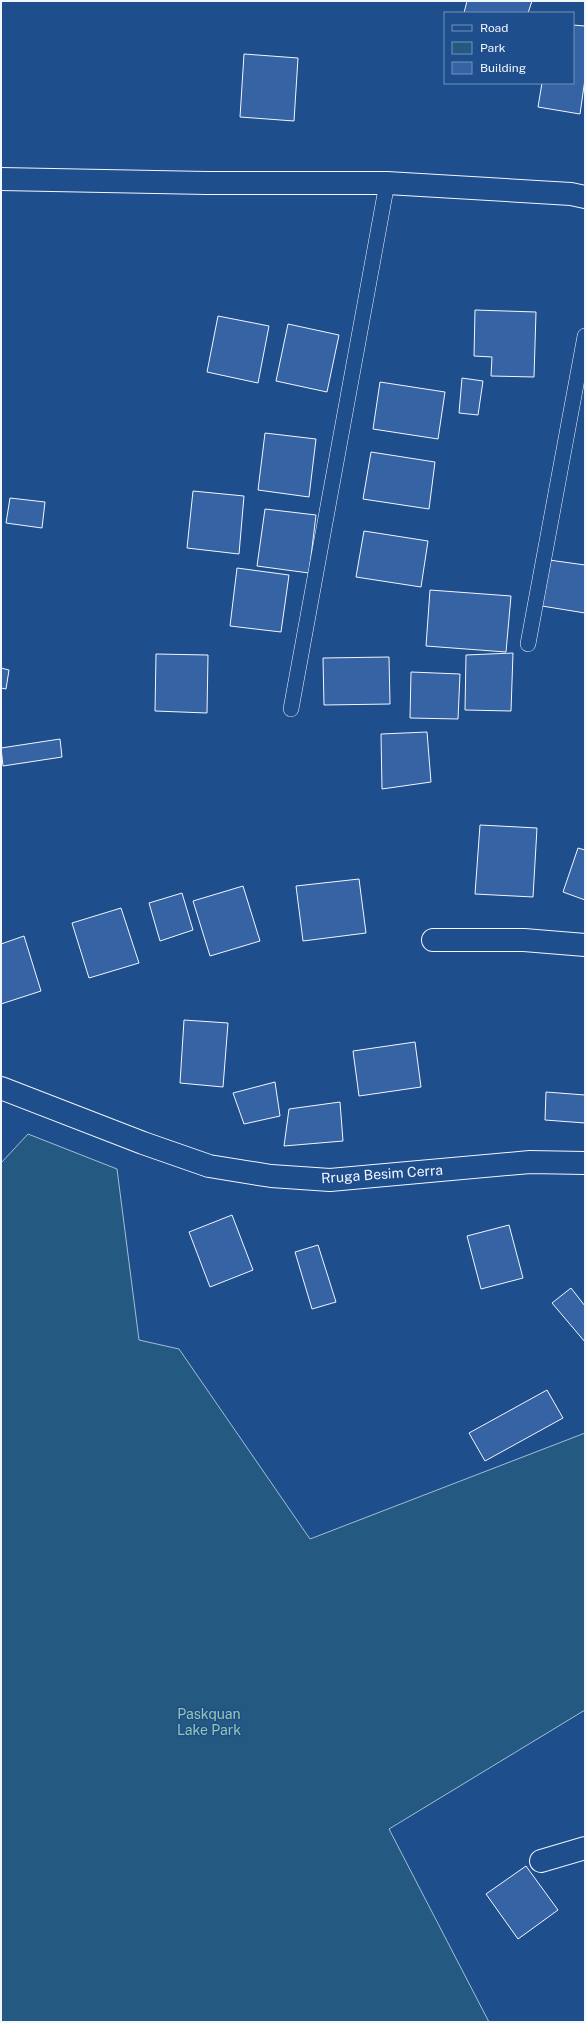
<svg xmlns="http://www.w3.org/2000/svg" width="586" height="2023" font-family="'Public Sans',sans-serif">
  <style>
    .green { fill: #245a82; stroke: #a8bbd7 }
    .building { fill: #3563a3; stroke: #f2f6ff }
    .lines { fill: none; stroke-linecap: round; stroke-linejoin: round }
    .service-casing { stroke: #f2f6ff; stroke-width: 16 }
    .minor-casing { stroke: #f2f6ff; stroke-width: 24 }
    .tertiary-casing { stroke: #f2f6ff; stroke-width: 24 }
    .service { stroke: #1f4e8c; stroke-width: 15 }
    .minor { stroke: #1f4e8c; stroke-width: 22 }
    .tertiary { stroke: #1f4e8c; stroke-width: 22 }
    .labels { text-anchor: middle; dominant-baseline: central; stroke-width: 3; stroke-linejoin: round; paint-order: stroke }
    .street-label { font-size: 14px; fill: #f2f6ff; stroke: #1f4e8c }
    .park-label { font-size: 14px; fill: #97c8a6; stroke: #1f4e8c }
  </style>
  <rect width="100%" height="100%" fill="#1f4e8c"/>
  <!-- green -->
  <polygon class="green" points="28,1134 117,1169 139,1340 179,1349 310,1539 585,1433 585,1710 389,1829 489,2022 1,2022 1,1163"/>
  <!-- building -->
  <g class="building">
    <polygon points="467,1 532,1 528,13 464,13"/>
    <polygon points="573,25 585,26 585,79 580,114 538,107 542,83 573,83"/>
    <polygon points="244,54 298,58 294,121 240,117"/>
    <polygon points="475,310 536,312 534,377 491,376 492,357 474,356"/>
    <polygon points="218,316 269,326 258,383 207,372"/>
    <polygon points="288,324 339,335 327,392 276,381"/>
    <polygon points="462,378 483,381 478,415 459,413"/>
    <polygon points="380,382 445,392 438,439 373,429"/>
    <polygon points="265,433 316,439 309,497 258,490"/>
    <polygon points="371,452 435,462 429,509 363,499"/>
    <polygon points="193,491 244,496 239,554 187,548"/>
    <polygon points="10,498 45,502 42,528 6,523"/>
    <polygon points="265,509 316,515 309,573 257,566"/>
    <polygon points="364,531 428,541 421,587 356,577"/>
    <polygon points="549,560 585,565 585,613 542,606"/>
    <polygon points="237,568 289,575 281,632 230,626"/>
    <polygon points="430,590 511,596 506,652 426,646"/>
    <polygon points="513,653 511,711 465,710 466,655"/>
    <polygon points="156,654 208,655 207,713 155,711"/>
    <polygon points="389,657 390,704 324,705 323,658"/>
    <polygon points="1,668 9,670 6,689 1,688"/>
    <polygon points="411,672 460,674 458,719 410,718"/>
    <polygon points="427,732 431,782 382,789 381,734"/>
    <polygon points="60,739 62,757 3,766 1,748"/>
    <polygon points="480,825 537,828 533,897 475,894"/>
    <polygon points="578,848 585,850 585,900 563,892"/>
    <polygon points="359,879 366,933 303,941 296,886"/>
    <polygon points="243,886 260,941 210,956 193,901"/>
    <polygon points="182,893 193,930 160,941 149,903"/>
    <polygon points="121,908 139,963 89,978 72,923"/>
    <polygon points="24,936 41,991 1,1004 1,944"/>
    <polygon points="184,1020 228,1023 223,1087 180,1083"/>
    <polygon points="415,1042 421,1087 359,1096 353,1051"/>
    <polygon points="275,1082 280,1116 244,1124 233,1093"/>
    <polygon points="546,1092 585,1095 585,1123 545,1120"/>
    <polygon points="340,1102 343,1141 284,1146 289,1109"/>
    <polygon points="232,1215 253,1270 210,1287 189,1232"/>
    <polygon points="509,1225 523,1278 481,1289 467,1236"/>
    <polygon points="318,1245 336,1302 312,1309 295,1252"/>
    <polygon points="571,1288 585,1306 585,1342 552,1303"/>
    <polygon points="547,1390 563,1418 485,1461 469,1433"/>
    <polygon points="526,1866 558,1910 518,1939 486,1894"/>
  </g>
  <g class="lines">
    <!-- service casing -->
    <g class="service-casing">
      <g id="service">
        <polyline points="528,644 585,336"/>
        <polyline points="291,709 387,183"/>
      </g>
    </g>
    <!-- minor casing -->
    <g class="minor-casing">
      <g id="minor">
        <polyline points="433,940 524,940 585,945"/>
        <polyline points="541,1861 585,1848"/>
      </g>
    </g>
    <!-- tertiary casing -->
    <g class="tertiary-casing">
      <g id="tertiary">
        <polyline points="1,179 207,183 387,183 571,194 585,197"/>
        <polyline points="1,1088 143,1143 209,1166 271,1176 330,1180 530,1162 585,1163"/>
      </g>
    </g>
    <!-- service -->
    <use href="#service" class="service"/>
    <!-- minor -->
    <use href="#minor" class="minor"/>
    <!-- tertiary -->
    <use href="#tertiary" class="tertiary"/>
  </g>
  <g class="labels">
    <!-- street labels -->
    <g class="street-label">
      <text transform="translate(382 1174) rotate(-4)">Rruga Besim Cerra</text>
    </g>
    <!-- park labels -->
    <g class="park-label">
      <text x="209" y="1714">Paskquan<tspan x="209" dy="16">Lake Park</tspan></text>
    </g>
  </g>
  <!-- border -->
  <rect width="586" height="2023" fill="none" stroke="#f2f6ff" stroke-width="4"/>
  <!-- legend -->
  <rect x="444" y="12" width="130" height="72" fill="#1f4e8c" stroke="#7391ba"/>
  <rect x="452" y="25" width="20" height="6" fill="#1f4e8c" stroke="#7391ba"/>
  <text x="480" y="32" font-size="12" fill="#f2f6ff">Road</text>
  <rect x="452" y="42" width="20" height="12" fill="#245a82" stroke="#7391ba"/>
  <text x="480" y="52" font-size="12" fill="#f2f6ff">Park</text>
  <rect x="452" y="62" width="20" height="12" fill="#3563a3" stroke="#7391ba"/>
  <text x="480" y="72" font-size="12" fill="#f2f6ff">Building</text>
</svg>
